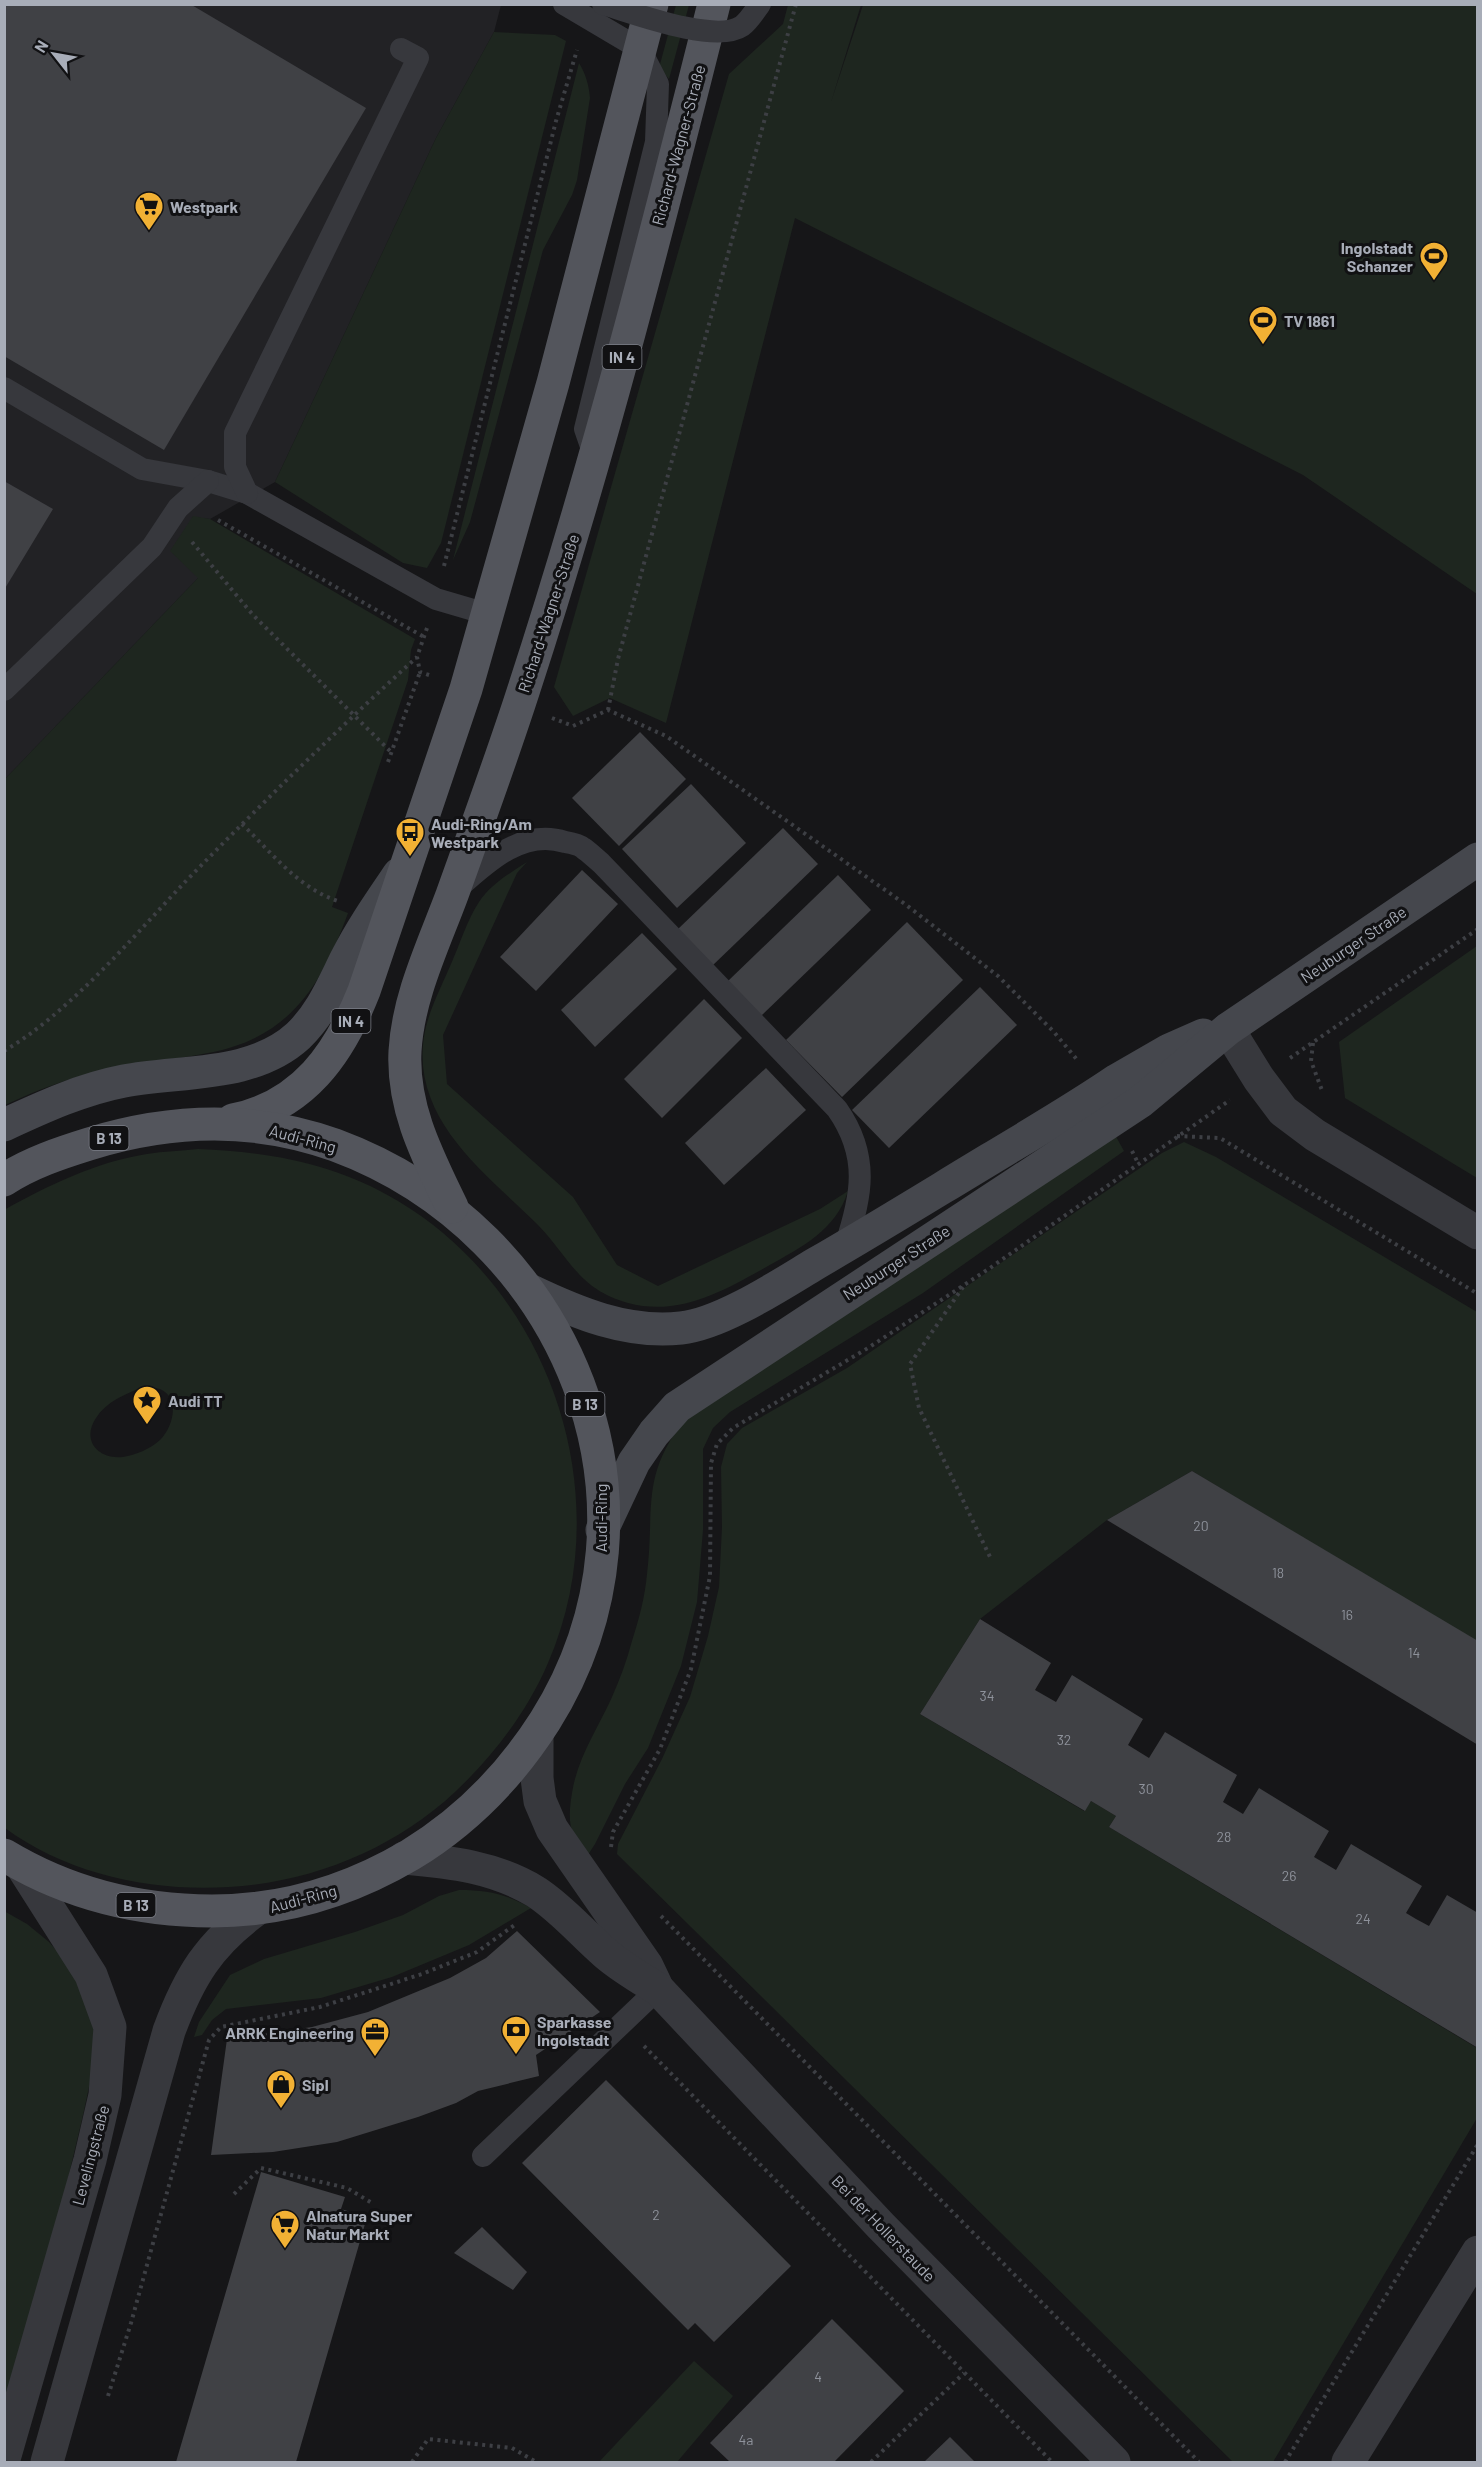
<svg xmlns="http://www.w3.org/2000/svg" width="1482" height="2467" font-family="Barlow,sans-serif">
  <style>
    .built { fill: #222225 }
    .green { fill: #1e261f; fill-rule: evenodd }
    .building { fill: #404145 }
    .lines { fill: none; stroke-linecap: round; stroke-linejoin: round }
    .path { stroke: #3d3f44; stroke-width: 4; stroke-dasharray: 3 4.5; stroke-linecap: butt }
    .service { stroke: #37383d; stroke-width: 22 }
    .minor { stroke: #37383d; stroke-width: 33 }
    .tertiary { stroke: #37383d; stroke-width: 33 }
    .secondary { stroke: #45474d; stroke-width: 33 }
    .primary { stroke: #53555c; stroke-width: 33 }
    .service-bridge { stroke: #37383d; stroke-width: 22 }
    .labels { text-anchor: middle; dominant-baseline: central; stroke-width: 6; stroke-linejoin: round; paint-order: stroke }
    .number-label { font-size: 14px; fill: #8e929b }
    .shield { fill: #111113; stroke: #7b7e86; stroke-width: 1.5 }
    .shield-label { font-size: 15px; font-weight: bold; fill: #a8adb8 }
    .street-label { font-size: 16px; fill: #a8adb8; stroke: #111113 }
    .poi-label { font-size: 16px; font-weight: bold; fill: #a8adb8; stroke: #111113; text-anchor: start }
  </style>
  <rect width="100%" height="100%" fill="#161618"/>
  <!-- built -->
  <polygon class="built" points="5,5 501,5 494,32 436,138 275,482 210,519 193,517 199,577 5,779"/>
  <!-- green -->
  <g class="green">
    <polygon points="676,5 689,5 669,79 659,68"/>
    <polygon points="788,5 861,5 831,102 863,5 1477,5 1477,594 1303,475 795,218 666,723 610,698 573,716 554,687 729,74 783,24"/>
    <polygon points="494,32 555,35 566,41 441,543 427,568 403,563 275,482 436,138"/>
    <path d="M579,63C586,74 589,86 590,98L577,180L572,195L543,250L470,522L453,560Z"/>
    <path d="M193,516L210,519L415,639L411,650L408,680L332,907L348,913C321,987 289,1038 208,1053C176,1060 144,1061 112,1068C75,1076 39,1089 5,1105V779L198,578L170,551Z"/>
    <path d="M527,862L517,873L443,1035L447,1084L573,1197L617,1265L658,1286L820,1209L848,1191C836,1230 802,1247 768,1266C725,1290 680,1317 628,1303C578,1289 570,1258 538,1225C489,1176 416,1124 423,1045C425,1017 440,990 451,964C460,944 467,920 479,902C490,885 510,873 527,862Z"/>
    <polygon points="1477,946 1477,1178 1345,1098 1339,1042"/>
    <path d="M1114,1133L1124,1151L923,1293L730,1412L713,1428L703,1449V1530L697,1602L681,1666L648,1748L625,1784L595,1844L586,1858C570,1832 567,1824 572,1793C577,1759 598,1728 612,1697C620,1679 627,1660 632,1641C639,1619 645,1597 647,1574C655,1508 640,1477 685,1419Z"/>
    <polygon points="1184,1142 1216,1157 1477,1312 1477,1642 1192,1471 1107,1520 980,1619 920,1714 1084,1811 1091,1801 1116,1816 1109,1827 1477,2048 1477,2118 1273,2462 1233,2462 617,1854 618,1844 662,1759 690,1697 708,1636 719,1587 722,1527 721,1467 727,1444 742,1428 847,1368 1162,1153"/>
    <path d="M198,1149C270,1152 335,1163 398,1201C552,1293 620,1497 548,1663C527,1712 494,1755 455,1792C394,1849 313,1882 229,1887C152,1892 67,1874 5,1828L4,1210C49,1185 96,1162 147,1154C164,1151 181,1151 198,1149ZM141,1388C147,1388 155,1387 160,1389C181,1398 173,1427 160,1440C150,1449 136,1455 123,1457C98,1460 81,1440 96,1418C106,1402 125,1394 141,1388Z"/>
    <path d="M459,1890C488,1890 506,1894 531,1908L469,1945L392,1977L321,1998L226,2009L212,2020L202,2035L194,2037L199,2022L230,1975L264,1959L355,1932L403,1915L439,1896Z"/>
    <polygon points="4,1911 27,1924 49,1942 71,1967 94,2025 92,2073 83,2115 57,2225 8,2395 5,2397"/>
    <polygon points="694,2361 733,2396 677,2462 599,2462"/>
  </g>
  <!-- building -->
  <g class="building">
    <polygon points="4,4 190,4 366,108 164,450 4,356"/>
    <polygon points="4,481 53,509 4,590"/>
    <polygon points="640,732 686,779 619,846 572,798"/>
    <polygon points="691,784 746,843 677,908 622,849"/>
    <polygon points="783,828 818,864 712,966 677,930"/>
    <polygon points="582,870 618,904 536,991 500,957"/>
    <polygon points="838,875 871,910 761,1016 728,981"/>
    <polygon points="907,922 963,980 842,1097 786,1040"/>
    <polygon points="642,933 677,969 595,1047 561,1010"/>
    <polygon points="980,987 1017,1025 889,1148 852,1110"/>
    <polygon points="704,999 742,1038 662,1118 624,1079"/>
    <polygon points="766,1068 806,1110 724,1185 685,1143"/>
    <polygon points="1192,1471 1478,1641 1478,1745 1107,1520"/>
    <polygon points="980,1619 1051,1663 1035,1690 1056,1702 1072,1675 1143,1719 1128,1745 1149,1758 1165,1732 1237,1775 1223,1802 1243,1814 1259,1788 1329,1831 1314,1857 1336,1870 1351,1844 1422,1886 1406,1913 1416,1919 1429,1926 1447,1895 1478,1913 1478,2048 1109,1827 1116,1816 1091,1801 1085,1811 920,1714"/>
    <polygon points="517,1931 600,2012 536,2055 539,2076 478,2091 456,2103 418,2117 337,2142 273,2152 211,2155 227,2039 312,2027 368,2012 450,1978 486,1958"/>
    <polygon points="606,2080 791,2266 714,2342 695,2323 688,2330 522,2163"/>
    <polygon points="261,2172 345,2197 341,2209 367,2217 296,2462 176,2462"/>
    <polygon points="482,2227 527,2272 513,2290 454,2253"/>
    <polygon points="832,2319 904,2391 834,2462 730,2462 710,2443"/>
    <polygon points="950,2437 975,2462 924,2462"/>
  </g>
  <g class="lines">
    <!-- path -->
    <g class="path">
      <polyline points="218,520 424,637"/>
      <polyline points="192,542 253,615 391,752"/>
      <polyline points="444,566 556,121 577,50"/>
      <polyline points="427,628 417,657 420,672 432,676"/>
      <polyline points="608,710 618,659 796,4"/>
      <polyline points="552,718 573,726 608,710 666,736 905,904 998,976 1054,1032 1079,1062"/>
      <polyline points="388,762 420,672"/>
      <path d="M242,824C271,852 298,888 338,901"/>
      <polyline points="1313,1043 1311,1061 1323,1093"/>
      <path d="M4,1051C69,1013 132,938 184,883C260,805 337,730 417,657"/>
      <polyline points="1290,1058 1478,929"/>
      <polyline points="1177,1136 1220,1138 1478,1294"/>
      <polyline points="1132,1151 1138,1163"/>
      <polyline points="963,1287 910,1364 919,1408 991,1559"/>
      <polyline points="611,1847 613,1832 660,1749 691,1669 710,1576 711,1463 717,1444 733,1428 868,1348 990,1268 1230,1100"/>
      <polyline points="661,1916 1199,2462"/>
      <polyline points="644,2046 1052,2462"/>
      <polyline points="234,2194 261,2168 347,2188 372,2203"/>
      <polyline points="108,2396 131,2323 209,2040 221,2027 320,2007 422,1974 477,1952 516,1924"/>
      <polyline points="412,2462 428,2439 512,2448 536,2462"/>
      <polyline points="871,2462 964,2373"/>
      <polyline points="1285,2462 1478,2144"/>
    </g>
    <!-- service -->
    <g class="service">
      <polyline points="564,4 640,49 658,84 656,142 585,429 595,458"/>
      <polyline points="4,388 142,469 208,481 247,493 436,599 487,614"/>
      <polyline points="247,493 235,467 235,433 418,58 401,49"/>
      <polyline points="4,690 152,547 178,508 208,481"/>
      <path d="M456,890C486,863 522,828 565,842C571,843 578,844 583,848C589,852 595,858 601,863L837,1109C870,1156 862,1196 845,1247"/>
      <polyline points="483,2156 658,1989"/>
    </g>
    <!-- minor -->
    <g class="minor">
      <polyline points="1228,1029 1259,1079 1283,1111 1315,1135 1478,1233"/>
      <polyline points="537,1734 537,1778 540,1801 552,1829 647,1966 656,1985"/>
      <path d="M404,1858C451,1862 495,1867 536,1892C562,1909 582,1933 605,1953C621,1967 640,1978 658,1989L881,2226L1114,2462"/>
      <polyline points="1348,2462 1478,2252"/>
    </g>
    <!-- tertiary -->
    <g class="tertiary">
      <polyline points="4,2459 90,2160 105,2095 110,2027 91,1975 21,1865"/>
      <path d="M47,2462L169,2031C189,1977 209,1944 256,1910"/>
    </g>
    <!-- secondary -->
    <g class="secondary">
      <path d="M4,1125C43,1107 82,1089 124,1081C181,1070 252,1078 298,1036C321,1014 332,987 346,959C361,929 380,902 399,874"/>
      <path d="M529,1290C577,1313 627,1334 681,1328C721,1324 780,1285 815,1264C874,1230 932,1194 990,1159C1033,1133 1076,1108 1117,1080L1169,1050L1203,1035"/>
      <polyline points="602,1530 634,1462 654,1433 677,1407 1140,1102 1228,1029 1478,859"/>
    </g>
    <!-- primary -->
    <g class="primary">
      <path d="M233,1120C303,1106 339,1054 364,991L466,689L553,383L652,4"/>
      <path d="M4,1180C30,1163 60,1153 89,1144C170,1119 254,1116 335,1145C568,1231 681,1504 545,1721C510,1776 466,1821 410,1855C349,1891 283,1911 212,1911C139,1911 67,1893 4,1855"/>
      <path d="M452,1207C428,1157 402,1108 405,1051C408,997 433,946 452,895C476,828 501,760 523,692C597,466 656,235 714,4"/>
    </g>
    <!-- service-bridge -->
    <path class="service-bridge" d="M603,4C633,13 716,44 742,26C749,21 755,11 760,4"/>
  </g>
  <!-- icons -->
  <defs>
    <g id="supermarket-pin" transform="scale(1.5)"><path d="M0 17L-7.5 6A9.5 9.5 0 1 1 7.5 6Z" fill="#f2b134" stroke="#111113"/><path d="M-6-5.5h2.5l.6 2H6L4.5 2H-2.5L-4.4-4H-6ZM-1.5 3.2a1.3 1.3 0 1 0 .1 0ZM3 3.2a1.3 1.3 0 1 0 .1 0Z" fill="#111"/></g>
    <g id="stadium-pin" transform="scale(1.5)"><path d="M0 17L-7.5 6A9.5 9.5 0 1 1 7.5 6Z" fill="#f2b134" stroke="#111113"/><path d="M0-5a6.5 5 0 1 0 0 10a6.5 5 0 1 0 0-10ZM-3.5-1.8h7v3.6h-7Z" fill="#111"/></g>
    <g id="bus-pin" transform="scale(1.5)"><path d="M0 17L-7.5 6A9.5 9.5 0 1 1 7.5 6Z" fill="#f2b134" stroke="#111113"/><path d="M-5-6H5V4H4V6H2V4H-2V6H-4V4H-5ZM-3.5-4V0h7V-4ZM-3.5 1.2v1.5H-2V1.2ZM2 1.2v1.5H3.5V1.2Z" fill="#111"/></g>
    <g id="sight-pin" transform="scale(1.5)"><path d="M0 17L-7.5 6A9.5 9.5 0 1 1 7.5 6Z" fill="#f2b134" stroke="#111113"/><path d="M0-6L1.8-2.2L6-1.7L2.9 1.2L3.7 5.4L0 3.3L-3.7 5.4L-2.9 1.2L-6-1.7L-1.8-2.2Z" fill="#111"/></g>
    <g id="bank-pin" transform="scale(1.5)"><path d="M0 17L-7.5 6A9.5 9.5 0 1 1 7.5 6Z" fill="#f2b134" stroke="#111113"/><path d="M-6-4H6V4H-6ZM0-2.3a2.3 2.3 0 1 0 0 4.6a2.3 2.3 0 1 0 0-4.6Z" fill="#111"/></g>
    <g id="office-pin" transform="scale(1.5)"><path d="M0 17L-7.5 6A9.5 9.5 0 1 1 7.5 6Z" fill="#f2b134" stroke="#111113"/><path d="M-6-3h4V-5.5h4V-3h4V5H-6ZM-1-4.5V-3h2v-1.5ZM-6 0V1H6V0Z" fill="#111"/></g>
    <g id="shop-pin" transform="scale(1.5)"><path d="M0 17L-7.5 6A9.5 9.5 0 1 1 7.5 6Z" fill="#f2b134" stroke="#111113"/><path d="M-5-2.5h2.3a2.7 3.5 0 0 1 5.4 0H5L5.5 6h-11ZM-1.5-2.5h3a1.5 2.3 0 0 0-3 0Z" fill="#111"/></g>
  </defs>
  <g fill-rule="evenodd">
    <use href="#supermarket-pin" x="149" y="206"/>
    <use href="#stadium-pin" x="1434" y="256"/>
    <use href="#stadium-pin" x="1263" y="320"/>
    <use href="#bus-pin" x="410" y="832"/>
    <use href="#sight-pin" x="147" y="1400"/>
    <use href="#bank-pin" x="516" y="2030"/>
    <use href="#office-pin" x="375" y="2032"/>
    <use href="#shop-pin" x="281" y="2084"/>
    <use href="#supermarket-pin" x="285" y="2224"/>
  </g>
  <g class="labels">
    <!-- number labels -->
    <g class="number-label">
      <text x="1201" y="1525">20</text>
      <text x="1278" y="1572">18</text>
      <text x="1347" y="1614">16</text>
      <text x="1414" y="1652">14</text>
      <text x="987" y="1695">34</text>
      <text x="1064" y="1739">32</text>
      <text x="1146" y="1788">30</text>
      <text x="1224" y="1836">28</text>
      <text x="1289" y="1875">26</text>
      <text x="1363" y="1918">24</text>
      <text x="656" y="2214">2</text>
      <text x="818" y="2376">4</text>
      <text x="746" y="2439">4a</text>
    </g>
    <!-- shield labels -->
    <g class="shield">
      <rect x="602.5" y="345" width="39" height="24" rx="4.5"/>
      <rect x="331.5" y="1009" width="39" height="24" rx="4.5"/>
      <rect x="89.5" y="1126" width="39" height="24" rx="4.5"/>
      <rect x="565.5" y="1392" width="39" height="24" rx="4.5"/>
      <rect x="116.5" y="1893" width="39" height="24" rx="4.5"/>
    </g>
    <g class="shield-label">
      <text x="622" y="357">IN 4</text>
      <text x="351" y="1021">IN 4</text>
      <text x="109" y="1138">B 13</text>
      <text x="585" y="1404">B 13</text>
      <text x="136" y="1905">B 13</text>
    </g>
    <!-- street labels -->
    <g class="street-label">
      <text transform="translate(678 145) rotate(-75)">Richard-Wagner-Straße</text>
      <text transform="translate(548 613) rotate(-72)">Richard-Wagner-Straße</text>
      <text transform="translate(1353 944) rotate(-34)">Neuburger Straße</text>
      <text transform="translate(303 1138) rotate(15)">Audi-Ring</text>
      <text transform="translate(896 1262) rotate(-33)">Neuburger Straße</text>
      <text transform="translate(600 1518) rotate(-90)">Audi-Ring</text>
      <text transform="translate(303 1898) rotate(-15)">Audi-Ring</text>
      <text transform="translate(90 2155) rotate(-75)">Levelingstraße</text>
      <text transform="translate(884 2228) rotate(46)">Bei der Hollerstaude</text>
    </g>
    <!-- poi labels -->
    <g class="poi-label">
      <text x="170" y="206">Westpark</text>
      <text x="1413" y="247" text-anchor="end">Ingolstadt<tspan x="1413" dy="18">Schanzer</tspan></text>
      <text x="1284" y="320">TV 1861</text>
      <text x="431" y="823">Audi-Ring/Am<tspan x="431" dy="18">Westpark</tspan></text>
      <text x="168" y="1400">Audi TT</text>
      <text x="537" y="2021">Sparkasse<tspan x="537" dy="18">Ingolstadt</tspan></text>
      <text x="354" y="2032" text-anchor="end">ARRK Engineering</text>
      <text x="302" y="2084">Sipl</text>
      <text x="306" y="2215">Alnatura Super<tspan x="306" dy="18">Natur Markt</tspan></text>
    </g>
  </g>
  <!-- border -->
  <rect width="1482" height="2467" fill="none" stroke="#a8adb8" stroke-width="12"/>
  <!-- north arrow -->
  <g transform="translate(54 54) rotate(301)" stroke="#111113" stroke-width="4.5" paint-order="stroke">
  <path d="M0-4.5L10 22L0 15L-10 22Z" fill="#a8adb8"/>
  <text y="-9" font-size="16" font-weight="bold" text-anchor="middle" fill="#a8adb8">N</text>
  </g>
</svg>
